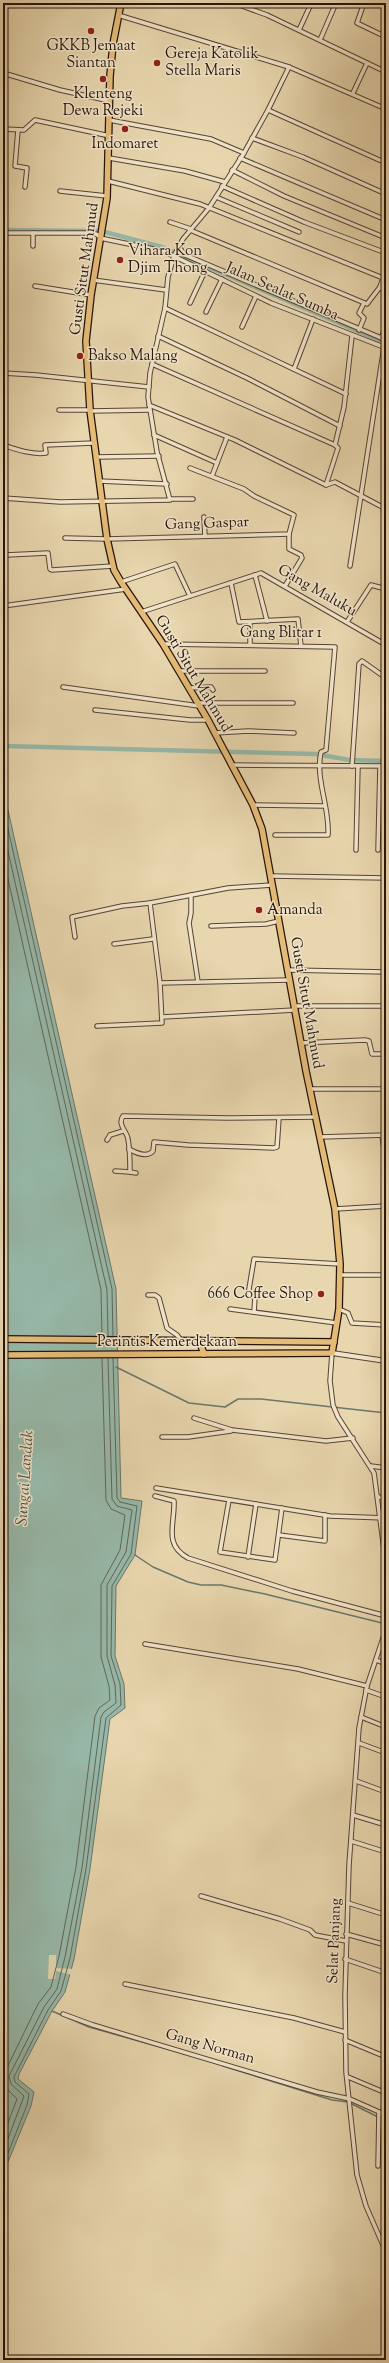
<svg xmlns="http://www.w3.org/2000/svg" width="389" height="2363" font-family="'Sorts Mill Goudy',serif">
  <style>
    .water { fill: #97b9aa; stroke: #6a776a }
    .pier { fill: #e8d6ae }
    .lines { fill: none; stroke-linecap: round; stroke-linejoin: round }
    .shore { stroke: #5f665a; stroke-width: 1 }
    .stream { stroke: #6a776a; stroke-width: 1.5 }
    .canal { stroke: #97b9aa; stroke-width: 4.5 }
    .minor-casing { stroke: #574433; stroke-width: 5.5 }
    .tertiary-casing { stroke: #574433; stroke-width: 6 }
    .trunk-casing { stroke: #27140a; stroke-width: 8 }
    .minor { stroke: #f0e4ca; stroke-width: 3.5 }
    .tertiary { stroke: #f0e4ca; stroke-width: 4 }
    .trunk { stroke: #e4bb77; stroke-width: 5.5 }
    .poi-dot { fill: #8f2418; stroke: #f0e4ca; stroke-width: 1.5 }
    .labels { text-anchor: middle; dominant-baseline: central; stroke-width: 3; stroke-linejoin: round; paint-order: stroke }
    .poi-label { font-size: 15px; fill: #27140a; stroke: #f0e4ca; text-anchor: start }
    .street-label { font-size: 15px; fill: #27140a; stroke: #f0e4ca }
    .water-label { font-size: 16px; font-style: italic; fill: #4e4e42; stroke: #f0e4ca }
  </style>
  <rect width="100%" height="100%" fill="#e8d6ae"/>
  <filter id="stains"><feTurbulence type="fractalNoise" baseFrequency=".005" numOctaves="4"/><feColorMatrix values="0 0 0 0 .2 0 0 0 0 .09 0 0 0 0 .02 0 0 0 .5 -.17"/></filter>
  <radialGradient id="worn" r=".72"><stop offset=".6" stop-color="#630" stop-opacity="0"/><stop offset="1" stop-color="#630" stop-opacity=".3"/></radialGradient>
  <!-- water -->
  <polygon class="water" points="3,788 116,1289 121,1498 142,1501 135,1555 116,1586 115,1656 124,1684 125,1708 110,1719 90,1869 74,1959 65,1992 52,2011 19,2074 18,2079 34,2092 31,2106 3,2174"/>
  <!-- pier -->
  <polygon class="pier" points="49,1955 56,1955 56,1968 73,1969 72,1975 56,1971 55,1979 48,1979"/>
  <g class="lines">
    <!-- shore -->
    <g class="shore">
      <polyline points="3,807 112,1289 113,1336"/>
      <polyline points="3,829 107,1290 108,1336"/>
      <polyline points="3,857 101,1290 102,1336"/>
      <polyline points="3,2076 38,2004 51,1987 59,1956 76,1867 95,1716 99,1708 110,1700 109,1686 101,1657 101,1585 120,1550 125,1515 111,1509 106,1500 102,1358"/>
      <polyline points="3,2081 6,2088 17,2099 3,2136"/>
      <polyline points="3,2152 24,2096 11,2084 9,2076 44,2007 57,1989 65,1957 82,1868 101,1717 104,1712 116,1703 115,1685 107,1656 107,1585 126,1552 132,1510 117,1506 112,1499 108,1358"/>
      <polyline points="3,2166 27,2105 29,2094 15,2082 14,2077 48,2010 61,1991 70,1958 86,1869 106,1718 121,1705 120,1684 111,1656 112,1586 131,1554 137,1506 120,1502 117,1498 113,1358"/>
    </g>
    <!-- stream -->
    <g class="stream">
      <polyline points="116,1367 189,1403 225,1407 238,1399 261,1399 386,1413"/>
      <polyline points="135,1555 153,1567 188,1582 201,1585 221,1585 265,1594 386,1624"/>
      <polyline points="52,2011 89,2027 199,2058"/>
      <polyline points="223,2066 332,2100 348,2102 386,2121"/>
    </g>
    <!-- canal -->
    <g class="canal">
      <polyline points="3,230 101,231 162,247 386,343"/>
      <polyline points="3,746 315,754 350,760 386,761"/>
    </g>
    <!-- minor casing -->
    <g class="minor-casing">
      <g id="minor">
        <polyline points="234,3 267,15 386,72"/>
        <polyline points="364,3 357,23 382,35"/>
        <polyline points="3,12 6,3"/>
        <polyline points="118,15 289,67 386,109"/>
        <polyline points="299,30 311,4 308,3"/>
        <polyline points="320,40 336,3"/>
        <polyline points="3,73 60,90 110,101"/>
        <polyline points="353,93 367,63"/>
        <polyline points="268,110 386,163"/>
        <polyline points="109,120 211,139 244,153"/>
        <polyline points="3,129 24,130 35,120 110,136"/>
        <polyline points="18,130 15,166 27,168 25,187"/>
        <polyline points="252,138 303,157 386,194"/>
        <polyline points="109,158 185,171 225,182"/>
        <polyline points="240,158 386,220"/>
        <polyline points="232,170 284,196 386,238"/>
        <polyline points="108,181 200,204 383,278 386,275"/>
        <polyline points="222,186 304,222 386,253"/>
        <polyline points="60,191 107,196"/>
        <polyline points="216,197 299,232"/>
        <polyline points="170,222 191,229"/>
        <polyline points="190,230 367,304 380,287"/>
        <polyline points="3,233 88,233 96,234 100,237"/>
        <polyline points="33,233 33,246"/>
        <polyline points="100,238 163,251 271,303 386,348"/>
        <polyline points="179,247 185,255 386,340"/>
        <polyline points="3,250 5,263 3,264"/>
        <polyline points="383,278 380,287 386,293"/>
        <polyline points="93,280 166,290"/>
        <polyline points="35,286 91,295"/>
        <polyline points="190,303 205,271"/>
        <polyline points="165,308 346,394"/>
        <polyline points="206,312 222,279"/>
        <polyline points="242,327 256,296"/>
        <polyline points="359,330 364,318 359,313 364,303"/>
        <polyline points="158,336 247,378 340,426"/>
        <polyline points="381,338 386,327"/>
        <polyline points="152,364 335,445"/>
        <polyline points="294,369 313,319"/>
        <polyline points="3,373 36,375 149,387"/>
        <polyline points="149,405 235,440 326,485 335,482 386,509"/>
        <polyline points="59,410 90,410"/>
        <polyline points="90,411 149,410"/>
        <polyline points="154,435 217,463"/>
        <path d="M3,445C15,449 31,455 46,453L45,445L94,443"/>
        <polyline points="96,457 159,456"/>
        <polyline points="212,476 227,437"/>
        <polyline points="99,481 167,484"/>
        <polyline points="326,485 338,448 335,445 344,407 352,336"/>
        <polyline points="3,498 60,502 170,500 157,452 148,397 150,373 165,308 168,277 174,256 183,239 209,208 244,153 268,110 289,67"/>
        <polyline points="170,499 193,499"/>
        <polyline points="204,517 205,536"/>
        <polyline points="65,538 107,539 289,534 294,515 254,496 244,489 190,468"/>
        <polyline points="3,549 4,498"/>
        <polyline points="3,550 3,554 6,555 48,553 50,569 52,570 113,566"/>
        <polyline points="350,566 384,347"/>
        <polyline points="255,575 267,621"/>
        <polyline points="121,582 175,564 190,596"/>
        <polyline points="231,583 239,622 298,619 301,646"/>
        <polyline points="285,586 302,558 301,555 289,549 289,534"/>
        <polyline points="3,606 126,589"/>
        <polyline points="141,612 261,573 386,645"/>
        <polyline points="347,622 371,585 386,589"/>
        <path d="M163,644L335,647L326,750L321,752C315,780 330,807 328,835H275"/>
        <polyline points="250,645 250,623"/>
        <polyline points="179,671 265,671"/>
        <polyline points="63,687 199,706"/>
        <polyline points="189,688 211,687 213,690"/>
        <polyline points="197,703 293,703"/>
        <polyline points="95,710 190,720 208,720"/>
        <polyline points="215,733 248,731 294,733"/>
        <polyline points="231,765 386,766"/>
        <polyline points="352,766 359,664 362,661 386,678"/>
        <polyline points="253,805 324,806"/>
        <polyline points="356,850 358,766"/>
        <polyline points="378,850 380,766"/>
        <polyline points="271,876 386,878"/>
        <polyline points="191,895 191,913 189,923 198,982"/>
        <polyline points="211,926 266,924 279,921"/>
        <polyline points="75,937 72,917 122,906 150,903"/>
        <polyline points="114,944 153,939"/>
        <polyline points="288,970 386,972"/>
        <polyline points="160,983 290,980"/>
        <polyline points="294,1006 386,1006"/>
        <polyline points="162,1017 295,1010"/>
        <polyline points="97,1026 162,1023 160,983 150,903 228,888 272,885"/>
        <polyline points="301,1043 365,1040 369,1041 372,1054 386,1054"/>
        <polyline points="310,1089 386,1089"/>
        <polyline points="382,1135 386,1164"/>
        <polyline points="320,1137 386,1135"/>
        <polyline points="107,1140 110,1135 123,1131"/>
        <path d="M129,1149C136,1153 147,1158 153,1151L154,1142L188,1145L274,1148L277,1147L279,1118"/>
        <polyline points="115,1171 130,1172"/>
        <path d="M136,1173L130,1172C130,1161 130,1150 128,1139C127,1131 117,1125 123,1116L227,1118L315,1117"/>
        <polyline points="335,1209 386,1206"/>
        <polyline points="339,1275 386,1275"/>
        <polyline points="148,1295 155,1295 159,1298 167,1328 177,1335 180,1339"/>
        <polyline points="230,1309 337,1323"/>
        <polyline points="339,1309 348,1313 352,1323 386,1325"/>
        <polyline points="254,1312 255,1297 248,1295 254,1259 340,1264"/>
        <polyline points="332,1353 330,1381 333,1405 338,1417 374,1473 386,1565"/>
        <polyline points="194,1418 232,1430 326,1441 353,1438"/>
        <polyline points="162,1437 188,1437 231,1431"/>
        <polyline points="371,1466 386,1468"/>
        <polyline points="156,1488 330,1516 386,1518"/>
        <path d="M155,1496L174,1501C175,1525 163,1544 188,1558L292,1591L386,1616"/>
        <polyline points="378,1497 386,1498"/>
        <polyline points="229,1500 220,1552 275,1560 282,1508"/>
        <polyline points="279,1535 325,1541 325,1515"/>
        <polyline points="248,1557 256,1504"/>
        <polyline points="386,1629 367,1686 359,1728 349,1865 345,1995 346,2072 357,2175 366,2206 386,2252"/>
        <polyline points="145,1644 298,1669 367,1686"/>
        <polyline points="376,1660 386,1664"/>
        <polyline points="366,1690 386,1697"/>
        <polyline points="361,1717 386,1727"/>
        <polyline points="359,1743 386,1753"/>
        <polyline points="356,1781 386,1792"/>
        <polyline points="353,1815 386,1825"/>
        <polyline points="351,1841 386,1852"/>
        <polyline points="201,1896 280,1919 310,1930 315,1935 346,1941"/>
        <polyline points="348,1903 386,1915"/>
        <polyline points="346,1934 386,1945"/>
        <polyline points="345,1959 386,1973"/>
        <polyline points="125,1984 294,2018 345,2032"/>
        <polyline points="63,2014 93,2025 317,2092 350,2099 386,2115"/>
        <polyline points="345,2040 386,2057"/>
        <polyline points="348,2077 386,2093"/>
        <polyline points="378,2166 379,2112"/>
      </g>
    </g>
    <!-- tertiary casing -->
    <g class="tertiary-casing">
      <polyline id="tertiary" points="332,1353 386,1361"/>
    </g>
    <!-- trunk casing -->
    <g class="trunk-casing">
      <g id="trunk">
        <polyline points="3,1339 334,1342"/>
        <polyline points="199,1340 204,1354"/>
        <polyline points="3,1355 332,1353 339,1309 340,1264 335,1209 306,1071 262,829 253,805 208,720 163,644 121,582 114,570 107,539 90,410 86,341 91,295 107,198 110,76 113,44 121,3"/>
      </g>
    </g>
    <!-- minor -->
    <use href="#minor" class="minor"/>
    <!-- tertiary -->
    <use href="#tertiary" class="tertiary"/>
    <!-- trunk -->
    <use href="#trunk" class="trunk"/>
  </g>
  <!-- markers -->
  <g class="poi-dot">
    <circle cx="91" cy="31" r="4"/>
    <circle cx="157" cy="63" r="4"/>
    <circle cx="103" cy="79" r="4"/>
    <circle cx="125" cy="129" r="4"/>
    <circle cx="120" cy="260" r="4"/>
    <circle cx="80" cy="356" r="4"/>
    <circle cx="259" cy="910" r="4"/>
    <circle cx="321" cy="1294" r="4"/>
  </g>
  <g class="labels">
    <!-- poi labels -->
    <g class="poi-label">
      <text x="91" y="46" text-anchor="middle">GKKB Jemaat<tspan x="91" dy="17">Siantan</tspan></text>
      <text x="165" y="54">Gereja Katolik<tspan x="165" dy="17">Stella Maris</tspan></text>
      <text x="103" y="94" text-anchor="middle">Klenteng<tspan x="103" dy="17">Dewa Rejeki</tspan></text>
      <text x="125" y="144" text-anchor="middle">Indomaret</text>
      <text x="128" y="251">Vihara Kon<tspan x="128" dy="17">Djim Thong</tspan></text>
      <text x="88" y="356">Bakso Malang</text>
      <text x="267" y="910">Amanda</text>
      <text x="313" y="1294" text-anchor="end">666 Coffee Shop</text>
    </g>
    <!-- street labels -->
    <g class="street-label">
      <text transform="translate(85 269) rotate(-82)">Gusti Situt Mahmud</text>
      <text transform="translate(282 292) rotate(24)">Jalan Sealat Sumba</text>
      <text transform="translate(207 524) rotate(-2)">Gang Gaspar</text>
      <text transform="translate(317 591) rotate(30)">Gang Maluku</text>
      <text x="281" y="633">Gang Blitar 1</text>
      <text transform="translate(193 674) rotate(59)">Gusti Situt Mahmud</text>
      <text transform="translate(306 1003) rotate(80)">Gusti Situt Mahmud</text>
      <text x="167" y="1342">Perintis Kemerdekaan</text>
      <text transform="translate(335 1941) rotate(-88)">Selat Panjang</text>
      <text transform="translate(210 2047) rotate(16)">Gang Norman</text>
    </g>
    <!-- water labels -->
    <g class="water-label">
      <text transform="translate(26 1478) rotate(-86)">Sungai Landak</text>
    </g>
  </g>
  <!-- margin -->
  <rect width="389" height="2363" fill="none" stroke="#e8d6ae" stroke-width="16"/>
  <rect x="4" y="4" width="381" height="2355" fill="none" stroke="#27140a" stroke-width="2"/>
  <rect x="8" y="8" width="373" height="2347" fill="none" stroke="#27140a"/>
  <rect width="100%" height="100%" filter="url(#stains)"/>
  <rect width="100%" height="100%" fill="url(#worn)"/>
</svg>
